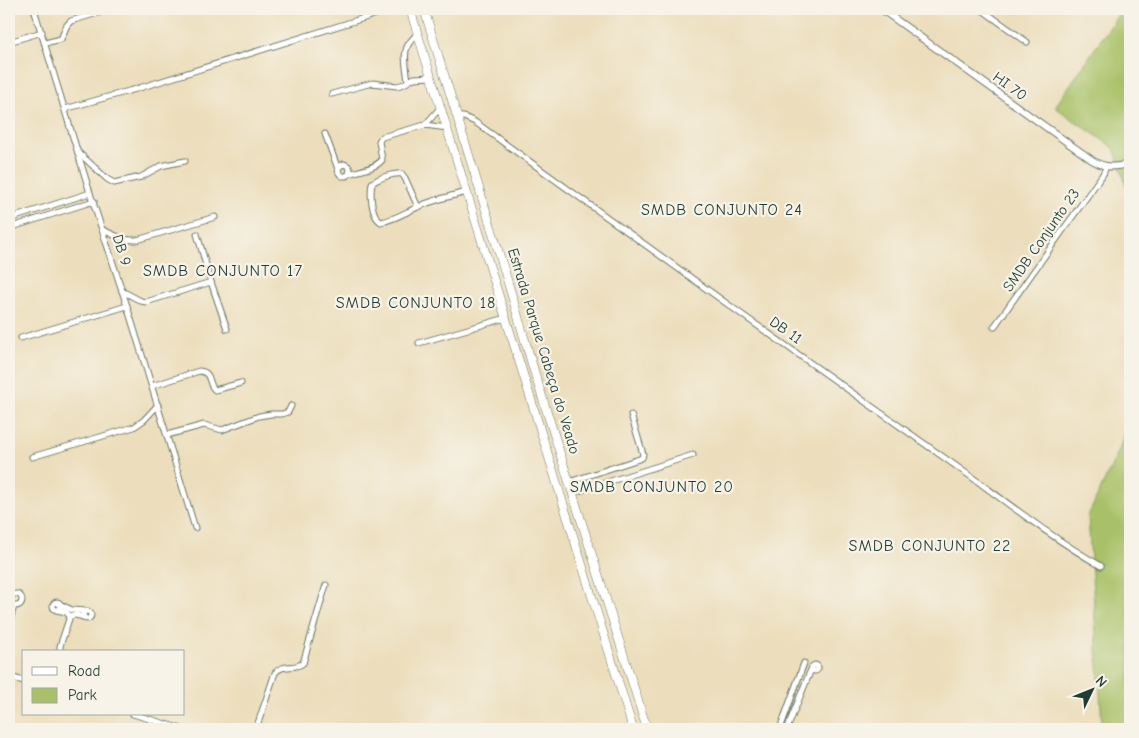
<svg xmlns="http://www.w3.org/2000/svg" width="1139" height="738" font-family="'Comic Neue',sans-serif">
  <style>
    .green { fill: #a8c167; stroke: #647f4e }
    .lines { fill: none; stroke-linecap: round; stroke-linejoin: round }
    .minor-casing { stroke: #677564; stroke-width: 7 }
    .tertiary-casing { stroke: #677564; stroke-width: 8 }
    .secondary-casing { stroke: #677564; stroke-width: 9 }
    .minor { stroke: #fff; stroke-width: 5 }
    .tertiary { stroke: #fff; stroke-width: 6 }
    .secondary { stroke: #fff; stroke-width: 8 }
    .labels { text-anchor: middle; dominant-baseline: central; stroke-width: 4.5; stroke-linejoin: round; paint-order: stroke }
    .street-label { font-size: 15px; fill: #1f3d34; stroke: #f7f3e8 }
    .neighbourhood-label { font-size: 16px; letter-spacing: 1px; fill: #1f3d34; stroke: #f7f3e8 }
  </style>
  <rect width="100%" height="100%" fill="#f7f3e8"/>
  <filter id="ink" filterUnits="userSpaceOnUse"><feTurbulence type="fractalNoise" baseFrequency=".02" numOctaves="2"/><feDisplacementMap in="SourceGraphic" scale="10" xChannelSelector="R" yChannelSelector="G"/><feConvolveMatrix kernelMatrix="1 2 1 2 8 2 1 2 1" color-interpolation-filters="sRGB"/></filter>
  <filter id="wash" filterUnits="userSpaceOnUse"><feTurbulence type="fractalNoise" baseFrequency=".0096" numOctaves="4" result="noise"/><feDisplacementMap in="SourceGraphic" scale="20" xChannelSelector="R" yChannelSelector="G"/><feGaussianBlur stdDeviation="1.12" result="paint"/><feColorMatrix in="noise" values="0 0 0 0 0 0 0 0 0 0 0 0 0 0 0 0 0 1.4 0 .05"/><feComposite in="paint" operator="in"/></filter>
  <g filter="url(#wash)">
    <rect width="100%" height="100%" fill="#ecdebc"/>
    <!-- green -->
    <g class="green">
      <polygon points="1122,9 1130,9 1130,197 1114,148 1055,107"/>
      <polygon points="1130,406 1130,729 1106,729 1102,724 1088,516 1120,448"/>
    </g>
  </g>
  <g filter="url(#ink)">
    <g class="lines">
      <!-- minor casing -->
      <g class="minor-casing">
        <g id="minor">
          <polyline points="34,9 90,193 127,306 195,528"/>
          <polyline points="981,9 1027,42"/>
          <polyline points="9,42 42,32"/>
          <polyline points="45,43 61,39 67,25 71,21 111,9"/>
          <path d="M408,81C407,71 403,56 407,47C409,42 414,37 418,33"/>
          <polyline points="332,94 372,83 397,86 404,84 414,78 431,77"/>
          <polyline points="65,109 136,89 393,9"/>
          <path d="M457,117H464L475,122L744,316L980,483C1019,512 1059,542 1101,566"/>
          <polyline points="425,125 441,107"/>
          <polyline points="325,134 338,169"/>
          <polyline points="79,153 107,179 114,183 141,177 161,166 185,161"/>
          <path d="M349,174L350,169L348,166L344,164L340,166C337,170 338,173 342,176H346L349,174C359,170 375,169 382,160L379,141L382,137L425,125L447,128"/>
          <path d="M418,207L405,178L402,174C393,173 379,178 372,183C370,194 371,216 381,222C394,220 406,212 418,207C433,200 450,196 467,192"/>
          <polyline points="9,219 90,193"/>
          <polyline points="9,228 94,201"/>
          <path d="M103,230C114,235 124,241 137,240L215,217"/>
          <polyline points="211,282 227,329"/>
          <polyline points="122,291 141,301 146,302 211,282 197,234"/>
          <polyline points="994,327 1103,174 1106,167"/>
          <polyline points="21,338 127,306"/>
          <polyline points="419,343 506,318"/>
          <path d="M152,386L199,371C213,372 207,384 215,390L241,383"/>
          <polyline points="167,435 204,425 222,430 259,416 271,414 282,414 288,412 291,406"/>
          <polyline points="32,457 134,427 144,420 158,405"/>
          <polyline points="569,482 642,458 643,454 631,415"/>
          <polyline points="573,493 693,455"/>
          <circle cx="16" cy="600" r="6"/>
          <circle cx="57" cy="606" r="4"/>
          <polyline points="59,604 72,610 86,611"/>
          <polyline points="57,610 66,612 70,616"/>
          <circle cx="87" cy="615" r="4"/>
          <polyline points="9,624 14,606"/>
          <polyline points="60,652 60,646 70,616 75,615 84,617"/>
          <circle cx="815" cy="668" r="3"/>
          <polyline points="9,677 24,681"/>
          <polyline points="133,714 182,729"/>
          <path d="M256,729L275,673C283,663 294,670 303,663L326,585"/>
          <polyline points="780,729 804,663"/>
          <polyline points="787,729 812,667"/>
        </g>
      </g>
      <!-- tertiary casing -->
      <g class="tertiary-casing">
        <path id="tertiary" d="M881,9L1092,160C1106,169 1115,167 1130,164"/>
      </g>
      <!-- secondary casing -->
      <g class="secondary-casing">
        <g id="secondary">
          <polyline points="410,9 633,729"/>
          <polyline points="424,9 503,266 535,374 647,729"/>
        </g>
      </g>
      <!-- minor -->
      <use href="#minor" class="minor"/>
      <!-- tertiary -->
      <use href="#tertiary" class="tertiary"/>
      <!-- secondary -->
      <use href="#secondary" class="secondary"/>
    </g>
  </g>
  <g class="labels">
    <!-- street labels -->
    <g class="street-label">
      <text transform="translate(1010 86) rotate(36)">HI 70</text>
      <text transform="translate(1041 240) rotate(-55)">SMDB Conjunto 23</text>
      <text transform="translate(122 250) rotate(73)">DB 9</text>
      <text transform="translate(786 330) rotate(35)">DB 11</text>
      <text transform="translate(544 351) rotate(73)">Estrada Parque Cabeça do Veado</text>
    </g>
    <!-- neighbourhood labels -->
    <g class="neighbourhood-label">
      <text x="722" y="210">SMDB CONJUNTO 24</text>
      <text x="223" y="271">SMDB CONJUNTO 17</text>
      <text x="416" y="303">SMDB CONJUNTO 18</text>
      <text x="652" y="487">SMDB CONJUNTO 20</text>
      <text x="930" y="546">SMDB CONJUNTO 22</text>
    </g>
  </g>
  <!-- margin -->
  <rect width="1139" height="738" fill="none" stroke="#f7f3e8" stroke-width="30"/>
  <!-- legend -->
  <rect x="22" y="650" width="162" height="65" fill="#f7f3e8" stroke="#a1aaa0"/>
  <rect x="32" y="667" width="25" height="8" fill="#ffffff" stroke="#a1aaa0"/>
  <text x="68" y="676" font-size="15" fill="#1f3d34">Road</text>
  <rect x="32" y="688" width="25" height="15" fill="#a8c167" stroke="#a1aaa0"/>
  <text x="68" y="700" font-size="15" fill="#1f3d34">Park</text>
  <!-- north arrow -->
  <g transform="translate(1092 690) rotate(47)" stroke="#f7f3e8" stroke-width="4" paint-order="stroke">
  <path d="M0-4L9 19L0 12L-9 19Z" fill="#1f3d34"/>
  <text y="-8" font-size="14" font-weight="bold" text-anchor="middle" fill="#1f3d34">N</text>
  </g>
</svg>
